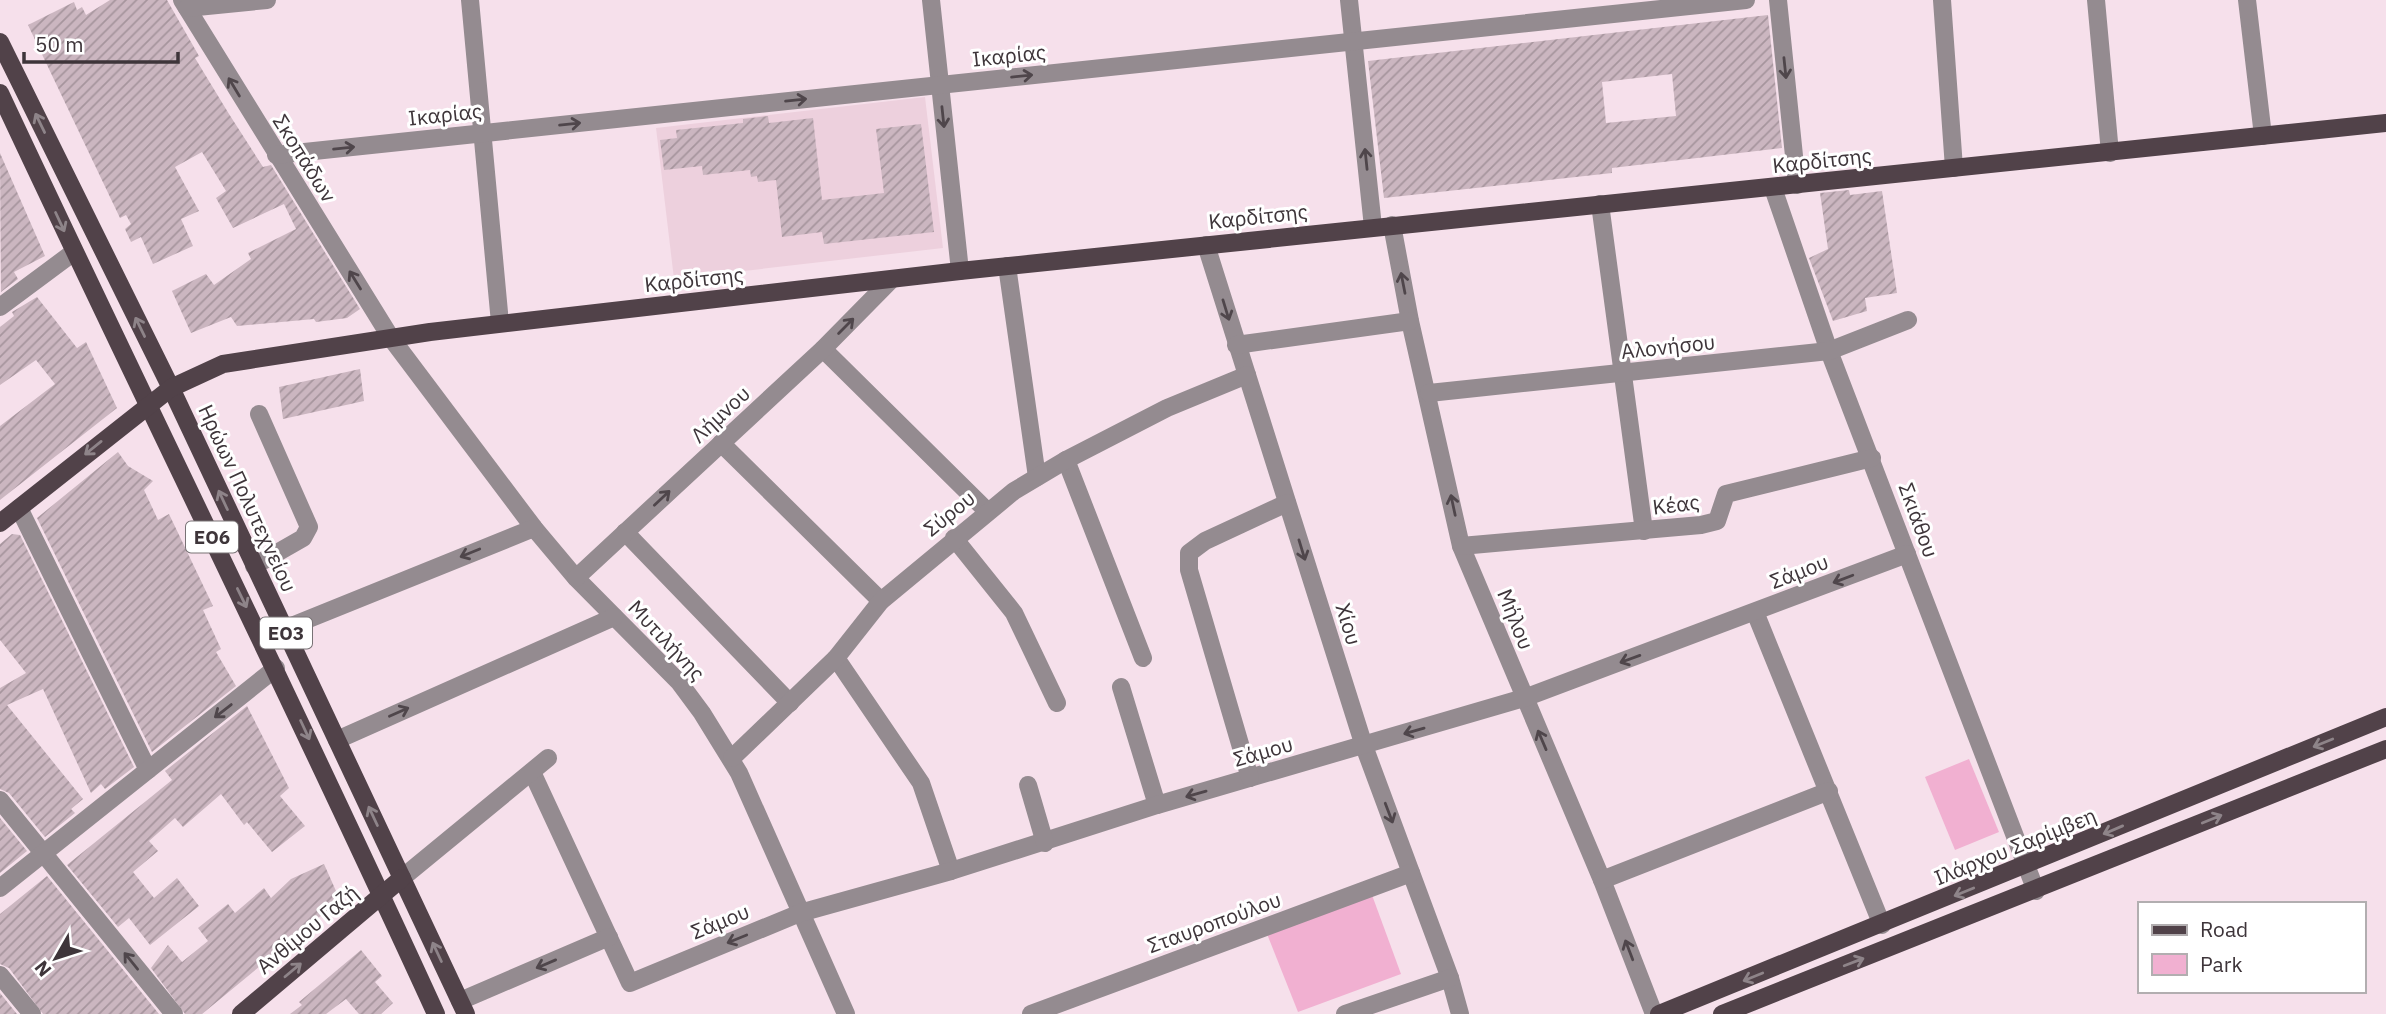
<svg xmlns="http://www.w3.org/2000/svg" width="2386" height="1014" font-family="'IBM Plex Sans',sans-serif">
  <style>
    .built { fill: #edd0dd }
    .green { fill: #f1b0d1 }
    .building { fill: url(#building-hatch); fill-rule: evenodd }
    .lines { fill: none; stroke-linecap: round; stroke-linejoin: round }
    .minor { stroke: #948b90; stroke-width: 18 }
    .major { stroke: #514249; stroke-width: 18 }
    .oneway { stroke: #4f464b }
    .oneway2 { stroke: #8e8489 }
    .labels { text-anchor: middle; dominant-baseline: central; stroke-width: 6; stroke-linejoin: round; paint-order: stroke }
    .shield { fill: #fff; stroke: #787275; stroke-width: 2 }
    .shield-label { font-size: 19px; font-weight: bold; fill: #3e353a }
    .street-label { font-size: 21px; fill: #3e353a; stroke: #fff }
  </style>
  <defs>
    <pattern id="building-hatch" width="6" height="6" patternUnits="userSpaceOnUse" patternTransform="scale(1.75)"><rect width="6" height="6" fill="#cbb6c0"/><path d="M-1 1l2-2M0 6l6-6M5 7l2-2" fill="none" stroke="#a6959d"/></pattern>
  </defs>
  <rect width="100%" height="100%" fill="#f6e0eb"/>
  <!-- built -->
  <polygon class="built" points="925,97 943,248 674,279 656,128"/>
  <!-- green -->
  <g class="green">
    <polygon points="1969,759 1999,832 1955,850 1925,777"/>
    <polygon points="1372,895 1401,974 1298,1012 1267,934"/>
  </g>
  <!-- building -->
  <g class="building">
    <polygon points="110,0 167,0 199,56 195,58 229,114 263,167 271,165 360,309 347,318 316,322 314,319 237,326 231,317 191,333 172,291 206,274 214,285 251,259 248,253 296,229 284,204 233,228 216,198 226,191 202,152 175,167 199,211 181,219 193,246 153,264 141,237 131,242 125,229 131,224 126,215 120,218 28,25 74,2 77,10 82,7 86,15"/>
    <path d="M1768,15L1782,148L1612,168V173L1384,198L1368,61ZM1672,74L1676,116L1606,123L1602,82Z"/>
    <polygon points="768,116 769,123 813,118 822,200 884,193 876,129 921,124 934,232 824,244 822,232 782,237 776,180 758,182 757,176 751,177 750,170 703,175 702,166 664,170 660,140 677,138 676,130 743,123 743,119"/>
    <polygon points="0,153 45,256 14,272 18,279 1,292"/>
    <polygon points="1849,190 1850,195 1882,191 1897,293 1865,298 1867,311 1833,321 1809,258 1828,249 1820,193"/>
    <polygon points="37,297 77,348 86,342 117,408 0,500 0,426 55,384 36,360 0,385 0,327 14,316 12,312"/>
    <polygon points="360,369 364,401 283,419 279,387"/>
    <polygon points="118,452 128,466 153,481 144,490 158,520 169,514 213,606 203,610 221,649 216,652 236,686 152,752 37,518"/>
    <polygon points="12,534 20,535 134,767 105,789 101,784 91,793 43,689 7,705 83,799 71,809 75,813 45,837 9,793 0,789 0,688 26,673 0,640 0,544"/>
    <polygon points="247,706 289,788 280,796 305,826 272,852 247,822 244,825 221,794 183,827 175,818 149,841 158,851 133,872 154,898 177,878 199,906 150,945 129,918 118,927 67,865 172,780 165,771"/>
    <polygon points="0,818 27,851 0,873"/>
    <polygon points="324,864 340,900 202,1014 185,1014 151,968 168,945 182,962 208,941 198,928 228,904 235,913 264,888 271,898 291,879"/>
    <polygon points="47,876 159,1014 43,1014 9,968 0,964 0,914"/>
    <polygon points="361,950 382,976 375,982 393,1003 381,1014 359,1014 346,999 326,1014 290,1014 302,1005 299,1002"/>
    <polygon points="0,993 17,1014 0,1014"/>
  </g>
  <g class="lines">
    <!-- minor -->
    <g class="minor">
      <polyline points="182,0 391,338 534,528 576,578 679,682 702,713 739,773 846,1014"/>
      <polyline points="470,0 500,323"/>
      <polyline points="931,0 960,271"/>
      <polyline points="1349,0 1373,227"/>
      <polyline points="1778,0 1797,185"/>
      <polyline points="1942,0 1954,168"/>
      <polyline points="2096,0 2110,153"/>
      <polyline points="2247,0 2263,136"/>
      <polyline points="187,8 267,0"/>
      <polyline points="276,155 1746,0"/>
      <polyline points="1773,188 1829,351 2036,891"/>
      <polyline points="1600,204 1644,531"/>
      <polyline points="1392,225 1410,321 1461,546 1602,880 1654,1014"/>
      <polyline points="1206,245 1364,746 1450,978 1460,1014"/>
      <polyline points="1007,266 1037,477"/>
      <polyline points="0,307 74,252"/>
      <polyline points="1236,345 1410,321"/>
      <polyline points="823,349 987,511"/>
      <polyline points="1429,393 1829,351 1908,320"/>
      <polyline points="721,443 881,601"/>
      <polyline points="1066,460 1143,658"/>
      <polyline points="19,508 148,770"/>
      <polyline points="625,532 790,703"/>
      <polyline points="954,538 1014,613 1057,703"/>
      <polyline points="1461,546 1701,525 1717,521 1726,494 1872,458"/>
      <polyline points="254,566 303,538 309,527 259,414"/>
      <polyline points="576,578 823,349 891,280"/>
      <polyline points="1755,612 1882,925"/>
      <polyline points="284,629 534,528"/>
      <polyline points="836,658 921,783 951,871"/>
      <polyline points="1121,687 1157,805"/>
      <polyline points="337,740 614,617"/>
      <polyline points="732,758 836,658 881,601 1014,491 1066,460 1167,408 1247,375"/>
      <polyline points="532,772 630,983 800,913 951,871 1157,805 1524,698 1907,554"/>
      <polyline points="1250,778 1189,570 1189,553 1205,541 1287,503"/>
      <polyline points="1028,785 1045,843"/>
      <polyline points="0,800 174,1014"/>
      <polyline points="402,878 548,758"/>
      <polyline points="1602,880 1829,791"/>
      <polyline points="0,888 276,668"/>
      <polyline points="0,975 32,1014"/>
      <polyline points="460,1001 609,937"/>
      <polyline points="1031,1014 1411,873"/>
      <polyline points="1345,1014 1450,978"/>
    </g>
    <!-- major -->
    <g class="major">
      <polyline points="0,42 171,388 466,1014"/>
      <path d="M0,93C144,401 295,705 436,1014"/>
      <polyline points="0,523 171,388 223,364 249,360 430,332 960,271 2386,123"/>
      <polyline points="241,1014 402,878"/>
      <polyline points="1659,1014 2386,717"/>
      <polyline points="1722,1014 2386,749"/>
    </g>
  </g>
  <!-- one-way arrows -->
  <defs><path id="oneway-shaft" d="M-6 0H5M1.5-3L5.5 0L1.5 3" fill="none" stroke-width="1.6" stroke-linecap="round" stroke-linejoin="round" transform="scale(1.75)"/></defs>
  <g class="oneway">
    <use href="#oneway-shaft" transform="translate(1785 68) rotate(84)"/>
    <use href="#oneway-shaft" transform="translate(1022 76) rotate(-6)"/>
    <use href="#oneway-shaft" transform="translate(234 87) rotate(-121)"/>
    <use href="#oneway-shaft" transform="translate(796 100) rotate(-6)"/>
    <use href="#oneway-shaft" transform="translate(943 117) rotate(84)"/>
    <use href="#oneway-shaft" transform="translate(570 124) rotate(-6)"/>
    <use href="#oneway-shaft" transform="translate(344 148) rotate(-6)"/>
    <use href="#oneway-shaft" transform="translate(1366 159) rotate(-96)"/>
    <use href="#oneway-shaft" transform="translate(355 280) rotate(-122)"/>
    <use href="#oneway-shaft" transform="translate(1403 283) rotate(-101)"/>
    <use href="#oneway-shaft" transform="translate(1226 310) rotate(73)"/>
    <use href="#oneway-shaft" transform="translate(846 326) rotate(-45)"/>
    <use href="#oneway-shaft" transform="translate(662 498) rotate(-43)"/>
    <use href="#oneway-shaft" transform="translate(1453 505) rotate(-102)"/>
    <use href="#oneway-shaft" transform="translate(1302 550) rotate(73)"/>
    <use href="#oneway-shaft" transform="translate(470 553) rotate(158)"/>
    <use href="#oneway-shaft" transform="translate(1843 579) rotate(159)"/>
    <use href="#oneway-shaft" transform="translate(1630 659) rotate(160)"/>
    <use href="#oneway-shaft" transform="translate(223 711) rotate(142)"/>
    <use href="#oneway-shaft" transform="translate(399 712) rotate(-24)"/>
    <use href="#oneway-shaft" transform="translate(1414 731) rotate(164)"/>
    <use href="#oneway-shaft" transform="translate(1542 740) rotate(-113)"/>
    <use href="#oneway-shaft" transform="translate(1196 794) rotate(164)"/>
    <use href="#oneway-shaft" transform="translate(1389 813) rotate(69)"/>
    <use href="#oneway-shaft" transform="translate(737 939) rotate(158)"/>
    <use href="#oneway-shaft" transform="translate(1629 950) rotate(-111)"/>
    <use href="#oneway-shaft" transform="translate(131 961) rotate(-129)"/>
    <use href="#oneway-shaft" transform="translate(546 964) rotate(157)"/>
  </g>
  <g class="oneway2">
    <use href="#oneway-shaft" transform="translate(40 123) rotate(-116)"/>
    <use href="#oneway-shaft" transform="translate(60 222) rotate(65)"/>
    <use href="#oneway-shaft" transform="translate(140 327) rotate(-116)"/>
    <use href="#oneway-shaft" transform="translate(93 448) rotate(141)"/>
    <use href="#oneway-shaft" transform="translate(223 500) rotate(-115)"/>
    <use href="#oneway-shaft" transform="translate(242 598) rotate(64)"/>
    <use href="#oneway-shaft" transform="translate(305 730) rotate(65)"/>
    <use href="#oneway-shaft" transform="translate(2323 743) rotate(158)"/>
    <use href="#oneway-shaft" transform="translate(373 816) rotate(-115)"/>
    <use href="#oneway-shaft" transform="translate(2212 819) rotate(-22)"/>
    <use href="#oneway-shaft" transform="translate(2113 830) rotate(157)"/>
    <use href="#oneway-shaft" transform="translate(1964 892) rotate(158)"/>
    <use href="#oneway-shaft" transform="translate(437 952) rotate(-115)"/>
    <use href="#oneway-shaft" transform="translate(1854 962) rotate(-21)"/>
    <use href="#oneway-shaft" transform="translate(293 970) rotate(-40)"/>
    <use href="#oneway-shaft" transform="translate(1753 977) rotate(158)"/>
  </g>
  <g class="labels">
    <!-- shield labels -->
    <g class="shield">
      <rect x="186" y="521.5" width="52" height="31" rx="5"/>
      <rect x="260" y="617.5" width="52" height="31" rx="5"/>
    </g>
    <g class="shield-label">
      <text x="212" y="537">ΕΟ6</text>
      <text x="286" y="633">ΕΟ3</text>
    </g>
    <!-- street labels -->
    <g class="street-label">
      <text transform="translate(1009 55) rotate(-6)">Ικαρίας</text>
      <text transform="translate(445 114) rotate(-6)">Ικαρίας</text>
      <text transform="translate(305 158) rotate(58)">Σκοπάδων</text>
      <text transform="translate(1822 160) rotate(-6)">Καρδίτσης</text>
      <text transform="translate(1258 216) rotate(-6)">Καρδίτσης</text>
      <text transform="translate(694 279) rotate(-6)">Καρδίτσης</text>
      <text transform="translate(1668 346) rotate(-6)">Αλονήσου</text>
      <text transform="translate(720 414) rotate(-43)">Λήμνου</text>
      <text transform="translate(248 498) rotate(65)">Ηρώων Πολυτεχνείου</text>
      <text transform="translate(1676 504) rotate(-7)">Κέας</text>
      <text transform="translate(949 513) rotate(-39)">Σύρου</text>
      <text transform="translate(1919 520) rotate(70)">Σκιάθου</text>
      <text transform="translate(1799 571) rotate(-21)">Σάμου</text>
      <text transform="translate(1516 619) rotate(68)">Μήλου</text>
      <text transform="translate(1349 624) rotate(73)">Χίου</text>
      <text transform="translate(667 640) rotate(47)">Μυτιλήνης</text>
      <text transform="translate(1263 751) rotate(-16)">Σάμου</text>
      <text transform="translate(2015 846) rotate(-22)">Ιλάρχου Σαρίμβεη</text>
      <text transform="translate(720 921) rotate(-22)">Σάμου</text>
      <text transform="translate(1214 922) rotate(-20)">Σταυροπούλου</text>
      <text transform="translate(307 929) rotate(-40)">Ανθίμου Γαζή</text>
    </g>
  </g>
  <!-- legend -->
  <rect x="2138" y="902" width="228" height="91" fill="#ffffff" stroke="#b2aeb0" stroke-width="2"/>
  <rect x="2152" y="925" width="35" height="10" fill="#514249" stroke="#b2aeb0" stroke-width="2"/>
  <text x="2200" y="937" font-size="21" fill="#3e353a">Road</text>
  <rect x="2152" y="954" width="35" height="21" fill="#f1b0d1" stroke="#b2aeb0" stroke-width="2"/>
  <text x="2200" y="972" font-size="21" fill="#3e353a">Park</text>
  <!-- north arrow -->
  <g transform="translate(56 958) rotate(231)" stroke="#ffffff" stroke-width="5" paint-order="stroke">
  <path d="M0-5L12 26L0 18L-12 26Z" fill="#3e353a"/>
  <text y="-10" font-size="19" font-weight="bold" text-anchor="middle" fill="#3e353a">N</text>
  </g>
  <!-- scale -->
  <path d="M24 52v10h154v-10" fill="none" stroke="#3e353a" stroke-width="3.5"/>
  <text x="35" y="52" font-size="21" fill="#3e353a" stroke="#ffffff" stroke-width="5" paint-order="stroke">50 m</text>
</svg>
